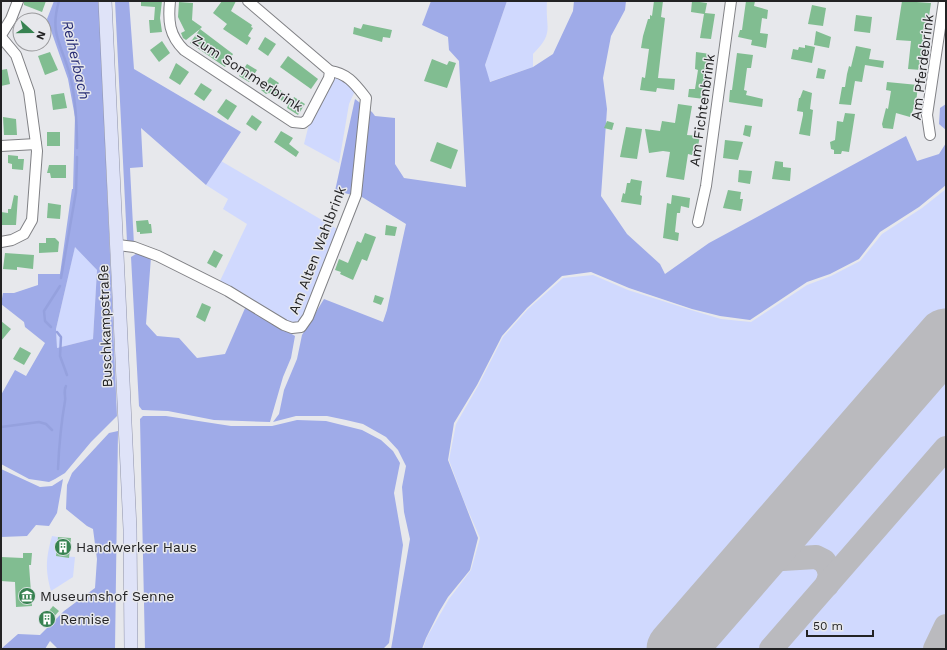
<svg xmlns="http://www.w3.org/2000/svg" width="947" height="650" font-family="'Work Sans',sans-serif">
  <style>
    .green { fill: #d0d9fe }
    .forest { fill: #9fabe8; fill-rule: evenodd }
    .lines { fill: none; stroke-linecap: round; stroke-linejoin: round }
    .stream { stroke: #95a1de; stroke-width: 2.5 }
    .taxiway { stroke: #bababe; stroke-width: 24 }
    .runway { stroke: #bababe; stroke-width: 59 }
    .building { fill: #81bd91 }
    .minor-casing { stroke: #808185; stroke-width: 12 }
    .major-casing { stroke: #9094ab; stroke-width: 14 }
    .minor { stroke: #fff; stroke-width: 10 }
    .major { stroke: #dfe3f8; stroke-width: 13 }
    .labels { text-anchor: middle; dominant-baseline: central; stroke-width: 3; stroke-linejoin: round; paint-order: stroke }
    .street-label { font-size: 14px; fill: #232324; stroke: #e7e8ec }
    .poi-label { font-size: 14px; fill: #232324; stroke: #e7e8ec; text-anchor: start }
    .water-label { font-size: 15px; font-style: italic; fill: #292e75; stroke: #e7e8ec }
  </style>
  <rect width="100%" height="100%" fill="#e7e8ec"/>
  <!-- green -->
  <g class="green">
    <path d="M507,1H547C545,29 555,32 533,54V67L489,82L485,65Z"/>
    <polygon points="336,75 353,87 354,93 349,104 339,163 304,144 309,124 332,79"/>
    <polygon points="221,161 339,230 305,319 297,323 288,324 219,283 247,224 223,209 228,199 206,185"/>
    <polygon points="946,189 946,649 423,649 427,637 449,599 471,570 480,538 464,501 449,460 456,424 478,386 503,337 528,309 563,278 593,275 628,290 691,310 721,319 751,322 807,285 831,276 860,261 882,234 922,208"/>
    <polygon points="75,246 97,270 93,339 57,348 56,329"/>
    <path d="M52,536L58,537L56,556L75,557L73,577L51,591C45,569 46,558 52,536Z"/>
  </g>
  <!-- forest -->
  <g class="forest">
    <path d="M54,1H99L117,416L91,442L65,473L55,479L49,482L29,479L1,464V395L15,370L26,376L45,343L25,327L24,322L1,304L3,293H14L38,285V274H60L72,189H73L75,117L68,79L47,19ZM75,247L97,270L93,339L57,348L56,329Z"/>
    <polygon points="115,1 129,1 134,69 241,132 206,185 141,128 143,167 130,168 134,245 127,242"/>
    <polygon points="431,1 507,1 485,65 490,82 533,67 553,54 573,11 574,1 626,1 625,10 611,36 603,78 607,109 601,196 627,234 660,264 665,274 709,243 906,136 917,161 939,154 946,143 946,185 919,207 880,232 859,259 830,274 807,282 750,320 720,316 692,309 629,288 591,272 562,276 527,308 502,336 477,385 454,423 448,460 478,538 470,570 448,597 439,612 426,638 422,649 391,649 410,539 404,512 402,487 406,466 398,450 386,437 363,424 346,420 327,416 296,416 273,422 279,414 284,390 297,359 302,335 324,299 383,322 387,310 406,224 362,197 335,191 355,99 372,112 375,116 395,118 395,164 404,178 466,187 459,61 449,50 448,37 422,25"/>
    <polygon points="946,104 946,130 939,124 940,108"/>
    <polygon points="139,252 151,257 146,324 157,336 179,338 197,358 225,354 246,306 295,336 291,358 283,377 270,422 214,420 168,411 142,410 139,406 131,257"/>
    <polygon points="143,416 166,416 231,426 272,426 297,420 326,421 362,430 381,440 393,451 400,463 394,493 403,545 389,643 383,649 145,649 140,419"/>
    <polygon points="118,431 115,649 58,649 50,641 45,649 1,649 18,634 40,635 64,611 95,588 97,559 93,529 87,526 66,509 67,485 72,473 109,433"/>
    <polygon points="1,469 40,487 52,486 63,479 57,513 49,526 36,525 27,536 1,537"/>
  </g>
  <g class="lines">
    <!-- stream -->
    <g class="stream">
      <path d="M59,1C49,34 62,45 70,75C76,99 77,123 77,148"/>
      <polyline points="61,278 76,192 77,157"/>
      <polyline points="51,327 45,321 44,311 60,286"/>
      <polyline points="57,332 61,337 60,356 67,375"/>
      <polyline points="1,427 39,422 46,424 52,430"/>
      <path d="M58,469C59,446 61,424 65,401C66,396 63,392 66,386"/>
    </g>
    <!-- taxiway -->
    <g class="taxiway">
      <polyline points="739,576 751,566 766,560 816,557 824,561 828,567 830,575 827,585"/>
      <polyline points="771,649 946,448"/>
      <polyline points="935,649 946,626"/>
    </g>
    <!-- runway -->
    <polyline class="runway" points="676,649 946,338"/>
  </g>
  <!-- building -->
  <g class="building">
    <polygon points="24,1 46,1 42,12 24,5"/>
    <polygon points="141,1 162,1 160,18 162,32 150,33 149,20 154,20 155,7 141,6"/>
    <polygon points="222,1 236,1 231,11 252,25 251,27 253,28 248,36 251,38 247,45 223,29 227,24 213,13"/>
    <polygon points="654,1 663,1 661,17 665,18 658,78 675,79 674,90 657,88 656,92 640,90 642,77 645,78 649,49 641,48 643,36 648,19 650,19 650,15 652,16"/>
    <polygon points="692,1 707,3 705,13 715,14 711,39 700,38 704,14 691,12"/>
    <polygon points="746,1 755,1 754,6 768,10 767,19 762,18 760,33 768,34 766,48 751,45 752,40 738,37 740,30 742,30"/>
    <polygon points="902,1 931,3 921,70 908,69 911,41 896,40"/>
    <polygon points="179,2 193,3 192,20 202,27 200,29 233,54 225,67 190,43 200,29 186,40 183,38 181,33 185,31 178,17"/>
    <polygon points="812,5 826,8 823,26 808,24"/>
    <polygon points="856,15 872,17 870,33 854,31"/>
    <polygon points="363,24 392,30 390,38 383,37 382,42 353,34 354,27 361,29"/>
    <polygon points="816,31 831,37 829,48 814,45"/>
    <polygon points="265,37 276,44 268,56 258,49"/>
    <polygon points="162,41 170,53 159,62 150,50"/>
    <polygon points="805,45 815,47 812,63 791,59 793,49 798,50 799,47 805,48"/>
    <polygon points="856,46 871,49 869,59 884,61 883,68 865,65 862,82 855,81 851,105 839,104 842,87 845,87 847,74 849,66 851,67"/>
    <polygon points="50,52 58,70 45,75 38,56"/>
    <polygon points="696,52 710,54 704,99 688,97 689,89 695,89 698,70 695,69"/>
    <polygon points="737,53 753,55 751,68 747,68 744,90 747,91 746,95 763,99 762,107 729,102 730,90 732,90"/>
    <polygon points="288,56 318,79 311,89 280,67"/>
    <polygon points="432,59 447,65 449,61 456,63 447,88 424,81"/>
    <polygon points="176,63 189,72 180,85 169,78"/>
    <polygon points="247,64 257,70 249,82 239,76"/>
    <polygon points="818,68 826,70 824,79 816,78"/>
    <polygon points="7,69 10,84 1,86 1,70"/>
    <polygon points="270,77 279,83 276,87 293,99 294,97 305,104 298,115 287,108 288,105 272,94 268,93 266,94 261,90"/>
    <polygon points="887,82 918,85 916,103 910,117 896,113 893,129 883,128 882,124 886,108 888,109 891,91 886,90"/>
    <polygon points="201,83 212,90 204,101 194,94"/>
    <polygon points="803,90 812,93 810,109 813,110 810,136 799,134 803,115 803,112 797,111 799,98 800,98"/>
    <polygon points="64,93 67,108 53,110 51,95"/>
    <polygon points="226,99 237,106 228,120 217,112"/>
    <polygon points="678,104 692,106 687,135 700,136 696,156 688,154 684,180 666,177 670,152 663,151 649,153 645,129 660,131 662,121 675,123"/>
    <polygon points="845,113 855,114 849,152 842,151 841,154 834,154 834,150 831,149 830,142 835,140 837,121 843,122"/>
    <polygon points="252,115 262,122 256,131 246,124"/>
    <polygon points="3,117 16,119 17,135 4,135"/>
    <polygon points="607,121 614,123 612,130 604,128"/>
    <polygon points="745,125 752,126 750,137 743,135"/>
    <polygon points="626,127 642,129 637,159 620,157"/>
    <polygon points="281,131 293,138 289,144 299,152 296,157 274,142"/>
    <rect x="47" y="132" width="13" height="14"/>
    <polygon points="725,140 743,142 738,160 723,158"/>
    <polygon points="437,142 458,150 451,169 430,161"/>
    <polygon points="8,155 18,156 18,159 24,159 23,170 12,169 12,164 8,163"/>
    <polygon points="775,161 783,162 783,167 791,168 790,181 772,179"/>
    <polygon points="49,165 66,165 66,178 51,178 50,173 47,173"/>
    <polygon points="739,170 752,171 750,184 738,182"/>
    <polygon points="631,179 642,181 640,195 642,196 641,205 621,202 623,193 625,194 627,183 630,183"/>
    <polygon points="728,190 741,192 740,199 743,199 741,211 723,208"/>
    <polygon points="14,195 18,196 16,225 1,225 1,212 8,213 8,209 11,209"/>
    <polygon points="672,195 690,198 689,208 681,206 680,213 677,213 675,232 679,233 678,241 663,238 667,203 671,204"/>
    <polygon points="48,203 61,205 60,219 47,218"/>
    <polygon points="148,220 149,224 151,224 152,233 140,234 140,232 137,232 136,221"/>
    <polygon points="386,225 397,227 395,236 385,235"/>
    <polygon points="365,233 376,237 367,261 362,259 353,280 340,274 341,272 335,270 339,259 348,263 357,241 361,243"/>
    <polygon points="46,238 55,238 59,242 58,252 39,253 39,243 46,243"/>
    <polygon points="214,250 223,255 216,268 207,263"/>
    <polygon points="5,253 34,255 33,269 17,267 17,270 3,269"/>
    <polygon points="375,295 384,298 381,305 373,302"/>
    <polygon points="202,303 211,307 205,322 196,317"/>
    <polygon points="1,321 11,329 1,341"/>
    <polygon points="20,347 31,353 24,365 13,359"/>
    <polygon points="58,537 71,538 69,558 56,556"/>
    <polygon points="23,553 32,553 31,565 29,565 32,606 16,607 15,582 1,581 1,557 23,558"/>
    <polygon points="53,606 59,611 45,627 39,623"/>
  </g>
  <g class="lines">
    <!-- minor casing -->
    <g class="minor-casing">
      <g id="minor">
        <path d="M170,1C168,21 169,35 184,50L293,122L303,123L307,120L329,78L330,71L248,1"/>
        <polyline points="1,35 11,19 18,1"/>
        <polyline points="1,37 16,55 29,92 37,151 32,220 24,234 12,240 1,242"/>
        <polyline points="930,135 927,115 944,1"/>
        <polyline points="1,146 36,144"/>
        <polyline points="698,222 706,186 731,1"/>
        <path d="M118,245L134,247L158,256L228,291L284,325L292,328L301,327L308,317L356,195L366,98C355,84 347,73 330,71"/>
      </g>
    </g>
    <!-- major casing -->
    <g class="major-casing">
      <polyline id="major" points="105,1 130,529 131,649"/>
    </g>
    <!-- minor -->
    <use href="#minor" class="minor"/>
    <!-- major -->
    <use href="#major" class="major"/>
  </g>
  <!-- icons -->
  <defs>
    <g id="building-disc" transform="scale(0.9)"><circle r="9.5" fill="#378251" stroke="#e7e8ec"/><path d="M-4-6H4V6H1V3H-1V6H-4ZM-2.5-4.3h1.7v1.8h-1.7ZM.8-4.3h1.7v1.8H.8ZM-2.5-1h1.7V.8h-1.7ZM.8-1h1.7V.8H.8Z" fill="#fff"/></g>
    <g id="museum-disc" transform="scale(0.9)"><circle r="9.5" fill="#378251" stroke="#e7e8ec"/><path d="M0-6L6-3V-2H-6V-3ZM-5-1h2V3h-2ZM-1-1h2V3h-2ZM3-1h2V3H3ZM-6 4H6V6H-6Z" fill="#fff"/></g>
  </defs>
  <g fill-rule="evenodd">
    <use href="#building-disc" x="63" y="547"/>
    <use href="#museum-disc" x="27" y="596"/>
    <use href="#building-disc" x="47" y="619"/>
  </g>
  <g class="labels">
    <!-- street labels -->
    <g class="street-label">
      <text transform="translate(922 67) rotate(-83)">Am Pferdebrink</text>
      <text transform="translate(248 73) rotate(33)">Zum Sommerbrink</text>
      <text transform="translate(702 110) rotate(-82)">Am Fichtenbrink</text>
      <text transform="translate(317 250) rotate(-69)">Am Alten Wahlbrink</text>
      <text transform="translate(105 326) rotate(-92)">Buschkampstraße</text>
    </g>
    <!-- poi labels -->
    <g class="poi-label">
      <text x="76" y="547">Handwerker Haus</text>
      <text x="40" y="596">Museumshof Senne</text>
      <text x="60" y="619">Remise</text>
    </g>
    <!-- water labels -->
    <g class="water-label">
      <text transform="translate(76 60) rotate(77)">Reiherbach</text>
    </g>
  </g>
  <!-- border -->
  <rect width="947" height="650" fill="none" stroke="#232324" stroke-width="4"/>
  <!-- north arrow -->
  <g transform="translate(32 32) rotate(111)"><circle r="19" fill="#e7e8ec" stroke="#99999c"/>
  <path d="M0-3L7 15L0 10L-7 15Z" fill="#378251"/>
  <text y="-6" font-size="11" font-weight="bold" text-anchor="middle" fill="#232324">N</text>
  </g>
  <!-- scale -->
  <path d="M807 630v6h66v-6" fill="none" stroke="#232324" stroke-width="2"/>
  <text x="813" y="630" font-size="12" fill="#232324" stroke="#e7e8ec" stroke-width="3" paint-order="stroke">50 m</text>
</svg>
